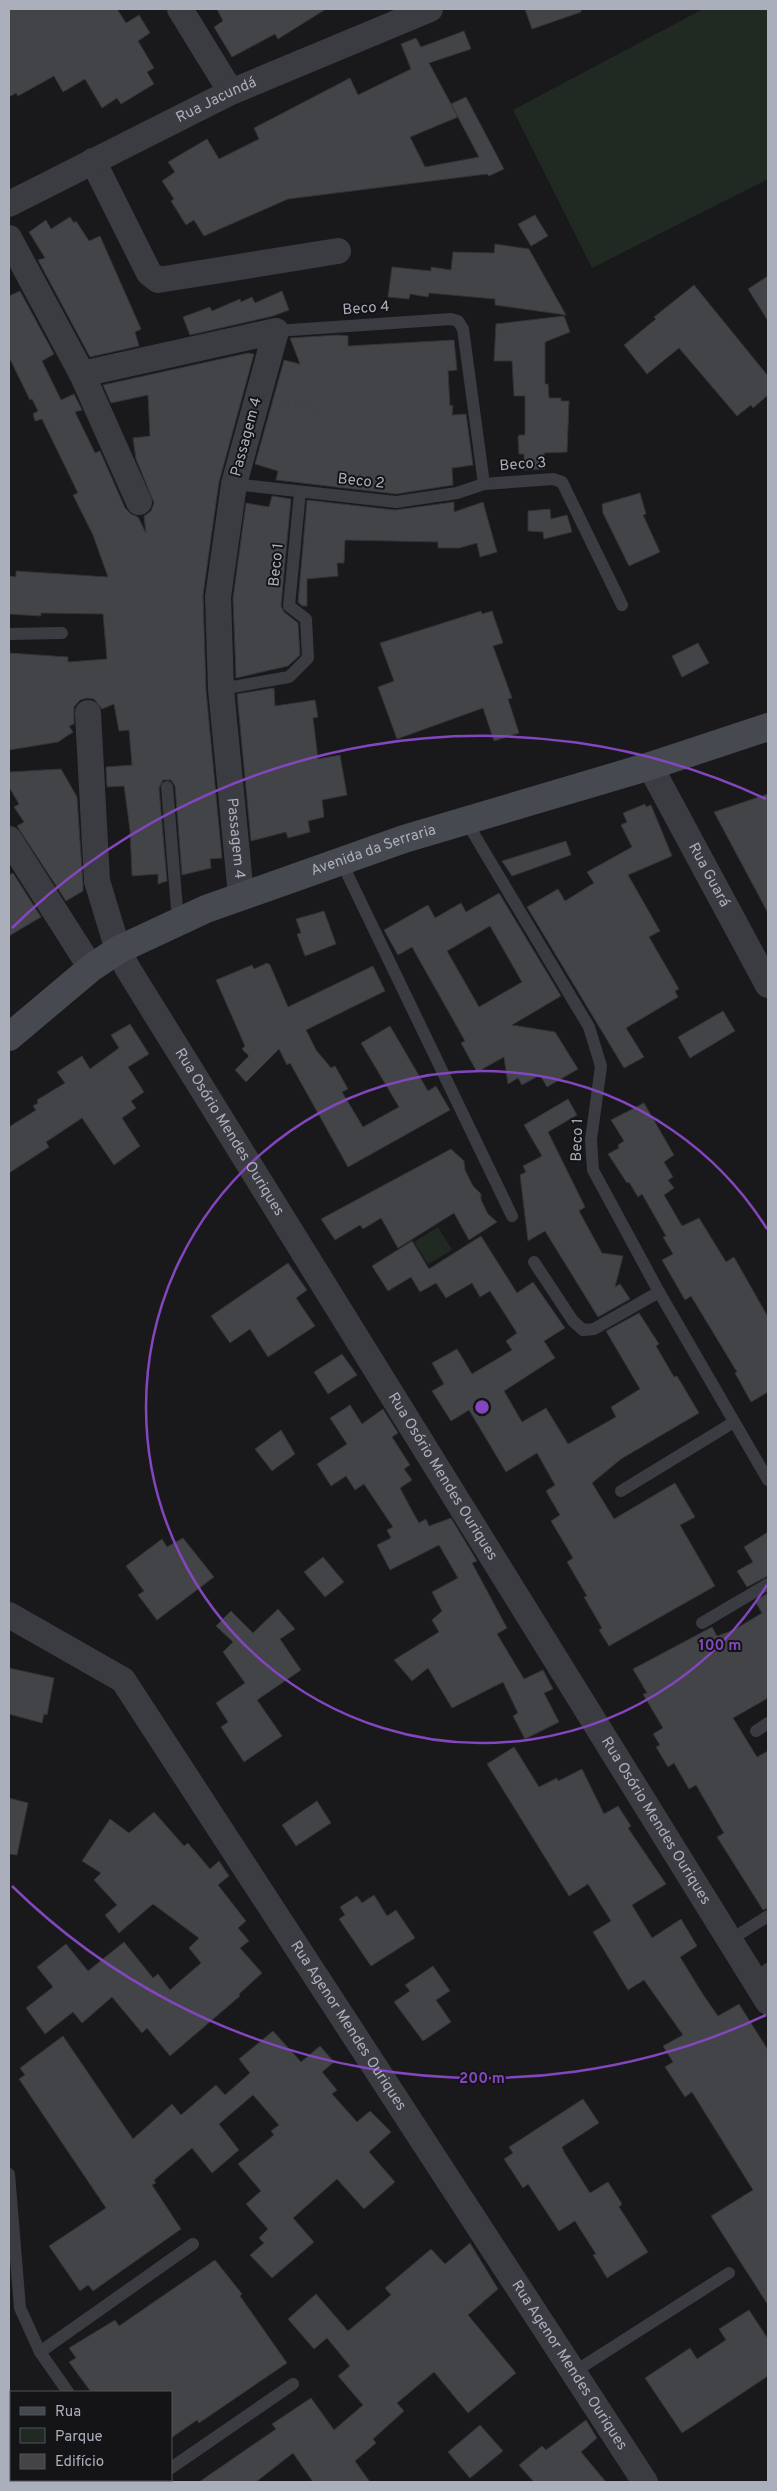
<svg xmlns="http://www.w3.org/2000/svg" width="777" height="2491" font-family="Overpass,sans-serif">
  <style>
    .green { fill: #202922 }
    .building { fill: #434448; stroke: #333337; fill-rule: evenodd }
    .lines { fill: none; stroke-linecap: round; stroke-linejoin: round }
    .path { stroke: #3f4247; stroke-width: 3; stroke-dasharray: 2.5 4; stroke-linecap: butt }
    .lane { stroke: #3b3c42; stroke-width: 12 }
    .street { stroke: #3b3c42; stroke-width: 26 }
    .secondary { stroke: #474950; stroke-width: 28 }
    .ring { fill: none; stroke: #8446be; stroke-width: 2.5 }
    .labels { text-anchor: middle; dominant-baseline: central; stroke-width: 4; stroke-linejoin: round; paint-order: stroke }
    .street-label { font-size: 15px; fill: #aaafbb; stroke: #141416 }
    .centre { fill: #8446be; stroke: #141416; stroke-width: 2.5 }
    .ring-label { font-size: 15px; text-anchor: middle; font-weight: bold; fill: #8446be; stroke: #141416; stroke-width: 4; stroke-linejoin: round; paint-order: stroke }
  </style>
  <rect width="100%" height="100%" fill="#19191b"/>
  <!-- green -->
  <g class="green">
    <polygon points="703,9 768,9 768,179 592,268 513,110"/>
    <polygon points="438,1227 452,1250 428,1264 414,1242"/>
  </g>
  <!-- building -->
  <g class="building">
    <polygon points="9,9 117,9 126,23 139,15 150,33 138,41 154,68 147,72 154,84 121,104 117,98 102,108 85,79 63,92 54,76 18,96 16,93 9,97"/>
    <polygon points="217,9 326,9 278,39 275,34 232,57 214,27 223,21"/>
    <polygon points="525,9 581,9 581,12 532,29"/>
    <polygon points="464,31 471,49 429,63 458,117 410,137 425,167 479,157 451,104 466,97 504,169 489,176 487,174 288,199 204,236 194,220 186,225 171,201 174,199 162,181 175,172 168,162 207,139 219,159 259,139 254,128 350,78 358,95 411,69 401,44 416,38 421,47"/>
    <polygon points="535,215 548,236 531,246 518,224"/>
    <polygon points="70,217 74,223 76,221 89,241 100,236 141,329 135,332 139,346 90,357 38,260 45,258 29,232 46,220 51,229"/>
    <polygon points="495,244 529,249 566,315 495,305 495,299 429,293 428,297 410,294 409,299 388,297 392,267 431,271 431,267 451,270 453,252 494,253"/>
    <polygon points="768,276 768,321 748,289"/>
    <polygon points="694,285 768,376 768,395 753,408 751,405 737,416 679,348 647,374 624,345 656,319 654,317"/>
    <polygon points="20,291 54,354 42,361 61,400 74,394 82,410 75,412 95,453 100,451 125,508 131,514 138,517 146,533 144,516 151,511 154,503 136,459 133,438 150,436 148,395 111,403 103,385 248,353 254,354 219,482 203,595 206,690 222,858 210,859 211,868 182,875 175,786 171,780 163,780 159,788 167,881 158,884 158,874 132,876 130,830 124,786 107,787 106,767 132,765 129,730 119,731 114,704 102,709 94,699 87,698 80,700 74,707 74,724 69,726 73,732 58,742 9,750 9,653 68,657 68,662 107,659 103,614 41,613 41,616 9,614 9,576 16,577 16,571 108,577 93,535 73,495 78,493 42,419 35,421 33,414 38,411 32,399 30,400 9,357 9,296"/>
    <polygon points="282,291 289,310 273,316 190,335 183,317 210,307 212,311 240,299 241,302 252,297 255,303"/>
    <polygon points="564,316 570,332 545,342 545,384 548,384 549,398 561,398 561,401 569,401 567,452 544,453 545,469 524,470 524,454 519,454 518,438 519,435 525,435 525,396 514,396 512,361 494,361 496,324"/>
    <polygon points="338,335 348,336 348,346 454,340 457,370 448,371 450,406 453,405 452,415 466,414 473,465 452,468 453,485 396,494 276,480 278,471 255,464 284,360 300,364 290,338"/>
    <polygon points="640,493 646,514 643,515 660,552 629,566 603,513 602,504"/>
    <polygon points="272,496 291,499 281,606 284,612 298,623 300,655 288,666 236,678 233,598 246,503 269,507"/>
    <polygon points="307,500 395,510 454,502 454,512 483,502 497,552 480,557 477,543 459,548 438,548 438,542 345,540 344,563 337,563 338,576 307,579 307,606 302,606 298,602"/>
    <polygon points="550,509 551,519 567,515 572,532 544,539 543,532 528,531 528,511"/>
    <polygon points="481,611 482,614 492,611 503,643 493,646 512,698 508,699 519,733 494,741 483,708 397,739 378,687 394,681 380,643"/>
    <polygon points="698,643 709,663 682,677 672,656"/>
    <polygon points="274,688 275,706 315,700 318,717 313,718 318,759 340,755 347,795 322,800 324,817 308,821 310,832 288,838 286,832 251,841 237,694"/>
    <polygon points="61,769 77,797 83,885 83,891 66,901 17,826 24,822 14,807 19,804 9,787 9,772"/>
    <polygon points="768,794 768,913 714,812"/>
    <polygon points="645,804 646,807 651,805 672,856 628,875 660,931 649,937 679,989 675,991 678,997 626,1028 644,1057 624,1068 527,907 558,889 565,901 594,883 587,872 632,847 621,825 627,822 623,813"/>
    <polygon points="566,841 571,855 512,876 502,861"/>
    <polygon points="13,873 41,917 9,936 9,875"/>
    <path d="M499,893L561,996L512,1025L555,1032L578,1069L547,1087L540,1075L522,1085L518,1078L508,1084L504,1057L477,1072L461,1043L465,1041L412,947L398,955L384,930L428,905L435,918L461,903L466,912ZM490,926L522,982L479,1007L447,951Z"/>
    <polygon points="324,911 336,944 305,956 297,934 301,933 296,919"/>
    <polygon points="267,963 270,965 288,1007 373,966 385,991 306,1030 316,1050 331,1068 335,1066 348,1089 342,1092 363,1127 399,1107 361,1043 390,1026 428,1091 436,1086 450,1110 348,1167 290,1063 287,1065 279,1049 246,1082 235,1070 249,1056 242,1049 245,1046 216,980 252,965 254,969"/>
    <polygon points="723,1011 735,1031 690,1058 678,1037"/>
    <polygon points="130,1024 149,1054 128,1067 144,1092 131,1101 136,1108 122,1118 140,1146 114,1165 82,1118 46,1142 49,1147 9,1173 9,1127 36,1110 33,1106 38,1103 37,1100 65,1083 57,1072 82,1056 90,1069 119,1048 111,1035"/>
    <polygon points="568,1099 577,1115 548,1132 585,1207 579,1211 602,1253 623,1256 615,1287 620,1284 630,1299 598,1317 545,1231 528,1241 520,1175 526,1172 523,1166 542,1156 524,1125"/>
    <polygon points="644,1103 674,1155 664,1162 673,1177 668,1180 674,1188 664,1195 682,1226 699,1218 726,1262 734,1257 768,1317 768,1392 751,1402 735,1373 737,1372 691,1296 685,1300 662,1260 673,1254 663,1237 666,1236 642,1194 638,1197 629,1182 627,1183 608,1154 619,1148 618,1145 624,1141 611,1120"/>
    <polygon points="451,1149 464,1161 465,1170 473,1186 481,1194 481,1200 488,1214 497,1222 469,1240 454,1213 398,1248 381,1218 363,1229 360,1225 335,1240 321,1219"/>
    <polygon points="481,1236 517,1293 533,1282 565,1328 544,1341 555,1358 504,1391 522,1422 546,1408 568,1444 616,1417 611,1407 640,1389 606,1331 639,1313 659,1344 656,1346 674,1377 677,1376 699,1413 621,1459 592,1483 614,1519 675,1483 695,1517 680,1525 715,1586 609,1646 599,1630 602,1628 584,1597 587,1596 567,1562 573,1558 551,1521 560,1515 546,1491 555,1485 537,1453 506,1472 469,1410 451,1421 432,1391 444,1384 432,1363 457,1349 472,1374 512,1350 506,1341 517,1333 490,1291 480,1297 472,1283 446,1298 436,1283 420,1292 411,1277 388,1291 372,1266 412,1241 429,1269"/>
    <polygon points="288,1263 307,1290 296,1298 315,1326 268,1357 250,1329 230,1343 211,1316"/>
    <polygon points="342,1354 357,1375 328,1394 314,1372"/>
    <polygon points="350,1405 362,1424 383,1409 398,1433 392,1437 410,1465 404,1469 412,1480 400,1488 410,1507 419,1523 426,1519 429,1526 451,1518 477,1561 472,1563 507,1628 497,1634 524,1679 543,1670 553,1689 544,1693 559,1722 525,1739 513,1716 518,1713 503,1682 452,1708 428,1668 412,1681 394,1660 439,1632 432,1620 442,1611 432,1592 458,1578 439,1545 390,1570 377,1545 391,1538 387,1530 393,1527 364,1484 355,1490 346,1476 331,1486 317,1464 347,1444 330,1418"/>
    <polygon points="281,1430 295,1454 272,1471 255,1449"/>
    <polygon points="768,1532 768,1576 747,1587 737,1571 753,1562 744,1547"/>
    <polygon points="183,1538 214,1577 157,1620 138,1595 144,1591 126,1566 162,1539 167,1547"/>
    <polygon points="323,1557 344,1582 325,1597 304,1572"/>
    <polygon points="768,1593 768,1698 733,1718 757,1757 768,1751 768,1908 763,1910 717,1837 724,1833 696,1785 689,1789 674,1763 668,1767 656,1747 660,1745 653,1734 663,1728 643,1694 647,1693 633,1669 712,1627 717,1636 734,1630 762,1613 755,1601"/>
    <polygon points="278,1609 295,1629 280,1639 301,1670 257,1700 282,1736 244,1762 221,1727 228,1722 216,1703 245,1683 223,1652 233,1642 216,1626 231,1611 253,1633"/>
    <polygon points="9,1668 54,1678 47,1715 44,1714 42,1723 9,1714"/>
    <polygon points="514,1747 539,1787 557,1778 558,1781 582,1769 604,1814 618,1806 631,1826 628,1828 666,1884 632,1905 652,1938 681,1919 697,1946 680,1957 704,1996 718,2016 739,2004 768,2050 768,2305 711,2216 753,2190 692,2092 685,2097 665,2067 673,2062 663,2046 683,2035 644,1980 628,1990 593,1932 611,1921 588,1884 569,1896 487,1764"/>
    <polygon points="9,1798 28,1803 17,1855 9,1854"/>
    <polygon points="317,1801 331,1823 296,1846 282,1825"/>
    <polygon points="154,1812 184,1846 188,1843 210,1869 219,1861 229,1876 218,1885 246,1921 238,1928 249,1941 240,1948 262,1973 239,1994 240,1996 170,2056 147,2028 142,2033 112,1997 82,2023 73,2012 45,2034 26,2008 53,1987 37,1967 66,1944 88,1971 124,1942 153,1978 158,1974 170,1990 201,1963 189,1948 199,1938 153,1904 119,1933 105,1915 117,1905 94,1880 101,1873 82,1861 110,1819 129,1833"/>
    <polygon points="374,1895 387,1916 396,1910 415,1938 371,1966 339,1919 345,1915 340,1907 357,1896 362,1903"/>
    <polygon points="433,1966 450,1991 436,2000 451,2022 423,2041 394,2002 410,1991 405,1985"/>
    <polygon points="273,2031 301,2062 320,2046 334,2062 322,2072 337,2090 332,2094 357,2122 370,2111 391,2132 369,2152 395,2182 364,2209 337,2179 293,2218 314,2242 272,2278 250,2255 264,2243 259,2238 268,2229 246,2204 261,2191 238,2164 274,2135 271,2131 279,2125 253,2095 219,2124 239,2150 212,2173 192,2148 154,2180 156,2183 152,2185 181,2229 93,2291 88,2285 80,2291 49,2246 106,2208 19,2079 25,2075 20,2068 63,2036 133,2139 172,2104 181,2115 216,2085 225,2095 250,2073 239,2059"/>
    <polygon points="583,2099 599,2123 562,2147 564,2152 590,2193 608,2182 622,2204 619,2207 648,2252 607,2278 593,2255 596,2254 575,2221 559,2231 528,2184 523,2188 504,2159 513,2153 509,2147"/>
    <polygon points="470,2243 498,2289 468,2315 516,2373 468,2413 434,2372 397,2403 404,2411 373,2439 376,2443 355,2461 370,2482 313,2482 293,2453 256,2482 199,2482 276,2429 272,2424 311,2398 334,2430 363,2405 338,2376 350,2366 327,2338 314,2349 288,2319 316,2294 348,2331 391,2295 385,2288 431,2249 445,2264"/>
    <polygon points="215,2260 242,2294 240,2296 287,2363 199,2423 197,2420 171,2438 171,2392 91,2392 69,2362 76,2358 69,2348 115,2320 119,2326"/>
    <polygon points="749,2310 768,2339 768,2376 682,2433 645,2378 690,2348 697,2359 726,2340 719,2329"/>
    <polygon points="586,2420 597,2438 581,2452 606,2482 534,2482 519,2465 542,2446 546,2450"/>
    <polygon points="480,2425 503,2451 470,2478 448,2452"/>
  </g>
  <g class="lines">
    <!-- path -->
    <polyline class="path" points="282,400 315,410"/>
    <!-- lane -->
    <g class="lane">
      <polyline points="276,331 451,319 458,321 463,329 484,484 553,479 562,482 622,605"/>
      <polyline points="234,484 396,502 457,493 484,484"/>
      <polyline points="9,634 62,633"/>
      <polyline points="221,689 289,677 308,658 306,619 289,606 300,492"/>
      <polyline points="167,787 178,921"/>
      <polyline points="466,821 589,1027 601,1066 591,1140 593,1170 659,1292 768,1480"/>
      <polyline points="341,861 512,1216"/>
      <polyline points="534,1262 573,1321 583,1330 594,1329 659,1292"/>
      <polyline points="621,1491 734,1422"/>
      <polyline points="702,1623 768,1584"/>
      <polyline points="756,1731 768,1723"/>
      <polyline points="730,1940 768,1916"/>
      <polyline points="754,1979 768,1969"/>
      <polyline points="9,2174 20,2308 40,2352 68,2392"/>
      <polyline points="40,2352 193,2244"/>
      <polyline points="574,2372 729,2273"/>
      <polyline points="171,2468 293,2384"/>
      <polyline points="129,2480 131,2482"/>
      <polyline points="151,2482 155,2480"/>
    </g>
    <!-- street -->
    <g class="street">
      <polyline points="180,9 231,92"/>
      <polyline points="93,161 149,273 158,280 338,251"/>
      <path id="s1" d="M9,204L231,92L430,9"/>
      <path id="s2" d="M9,238L82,374L276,331L234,484L218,597L221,689L241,895"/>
      <polyline points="82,374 139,502"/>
      <path id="s3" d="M88,713L97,881L118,950L128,969L768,2002"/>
      <path id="s4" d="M650,766L768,985"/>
      <polyline points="9,839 91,968"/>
      <path id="s5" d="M9,1615L123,1680L645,2482"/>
    </g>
    <!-- secondary -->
    <path class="secondary" id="s6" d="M9,1037L91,968L118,950L206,909L404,839L650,766L768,727"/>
  </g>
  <!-- distance rings -->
  <g class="ring">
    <path d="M767 1585A336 336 0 1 1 767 1229"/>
    <path d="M766 2015A671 671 0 0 1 12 1886M12 928A671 671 0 0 1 766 799"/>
  </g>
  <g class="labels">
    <!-- street labels -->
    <g class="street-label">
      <text stroke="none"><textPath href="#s1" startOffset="232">Rua Jacundá</textPath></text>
      <text transform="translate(366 309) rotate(-4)">Beco 4</text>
      <text transform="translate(247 437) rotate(-75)">Passagem 4</text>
      <text transform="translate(523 465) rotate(-4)">Beco 3</text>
      <text transform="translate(361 482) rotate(6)">Beco 2</text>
      <text transform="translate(277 565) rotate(-84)">Beco 1</text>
      <text stroke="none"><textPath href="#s2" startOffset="868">Passagem 4</textPath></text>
      <text stroke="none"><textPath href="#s6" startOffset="414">Avenida da Serraria</textPath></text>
      <text stroke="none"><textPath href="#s4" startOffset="124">Rua Guará</textPath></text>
      <text stroke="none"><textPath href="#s3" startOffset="454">Rua Osório Mendes Ouriques</textPath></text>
      <text transform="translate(578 1140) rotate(-88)">Beco 1</text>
      <text stroke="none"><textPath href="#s3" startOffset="859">Rua Osório Mendes Ouriques</textPath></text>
      <text stroke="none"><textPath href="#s3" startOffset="1264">Rua Osório Mendes Ouriques</textPath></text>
      <text stroke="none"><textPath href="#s5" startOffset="544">Rua Agenor Mendes Ouriques</textPath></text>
      <text stroke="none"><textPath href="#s5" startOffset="949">Rua Agenor Mendes Ouriques</textPath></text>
    </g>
  </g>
  <circle cx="482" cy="1407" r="8" class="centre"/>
  <g class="ring-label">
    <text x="720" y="1650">100 m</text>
    <text x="482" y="2083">200 m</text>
  </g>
  <!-- border -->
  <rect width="777" height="2491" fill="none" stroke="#aaafbb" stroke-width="20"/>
  <!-- legend -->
  <rect x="10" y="2391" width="162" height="90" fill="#141416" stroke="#505258"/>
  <rect x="20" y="2407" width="25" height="8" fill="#474950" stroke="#505258"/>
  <text x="55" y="2416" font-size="15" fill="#aaafbb">Rua</text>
  <rect x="20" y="2428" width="25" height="15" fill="#202922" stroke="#505258"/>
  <text x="55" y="2441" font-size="15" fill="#aaafbb">Parque</text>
  <rect x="20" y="2454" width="25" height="15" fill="#434448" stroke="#505258"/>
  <text x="55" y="2466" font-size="15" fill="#aaafbb">Edifício</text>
</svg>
